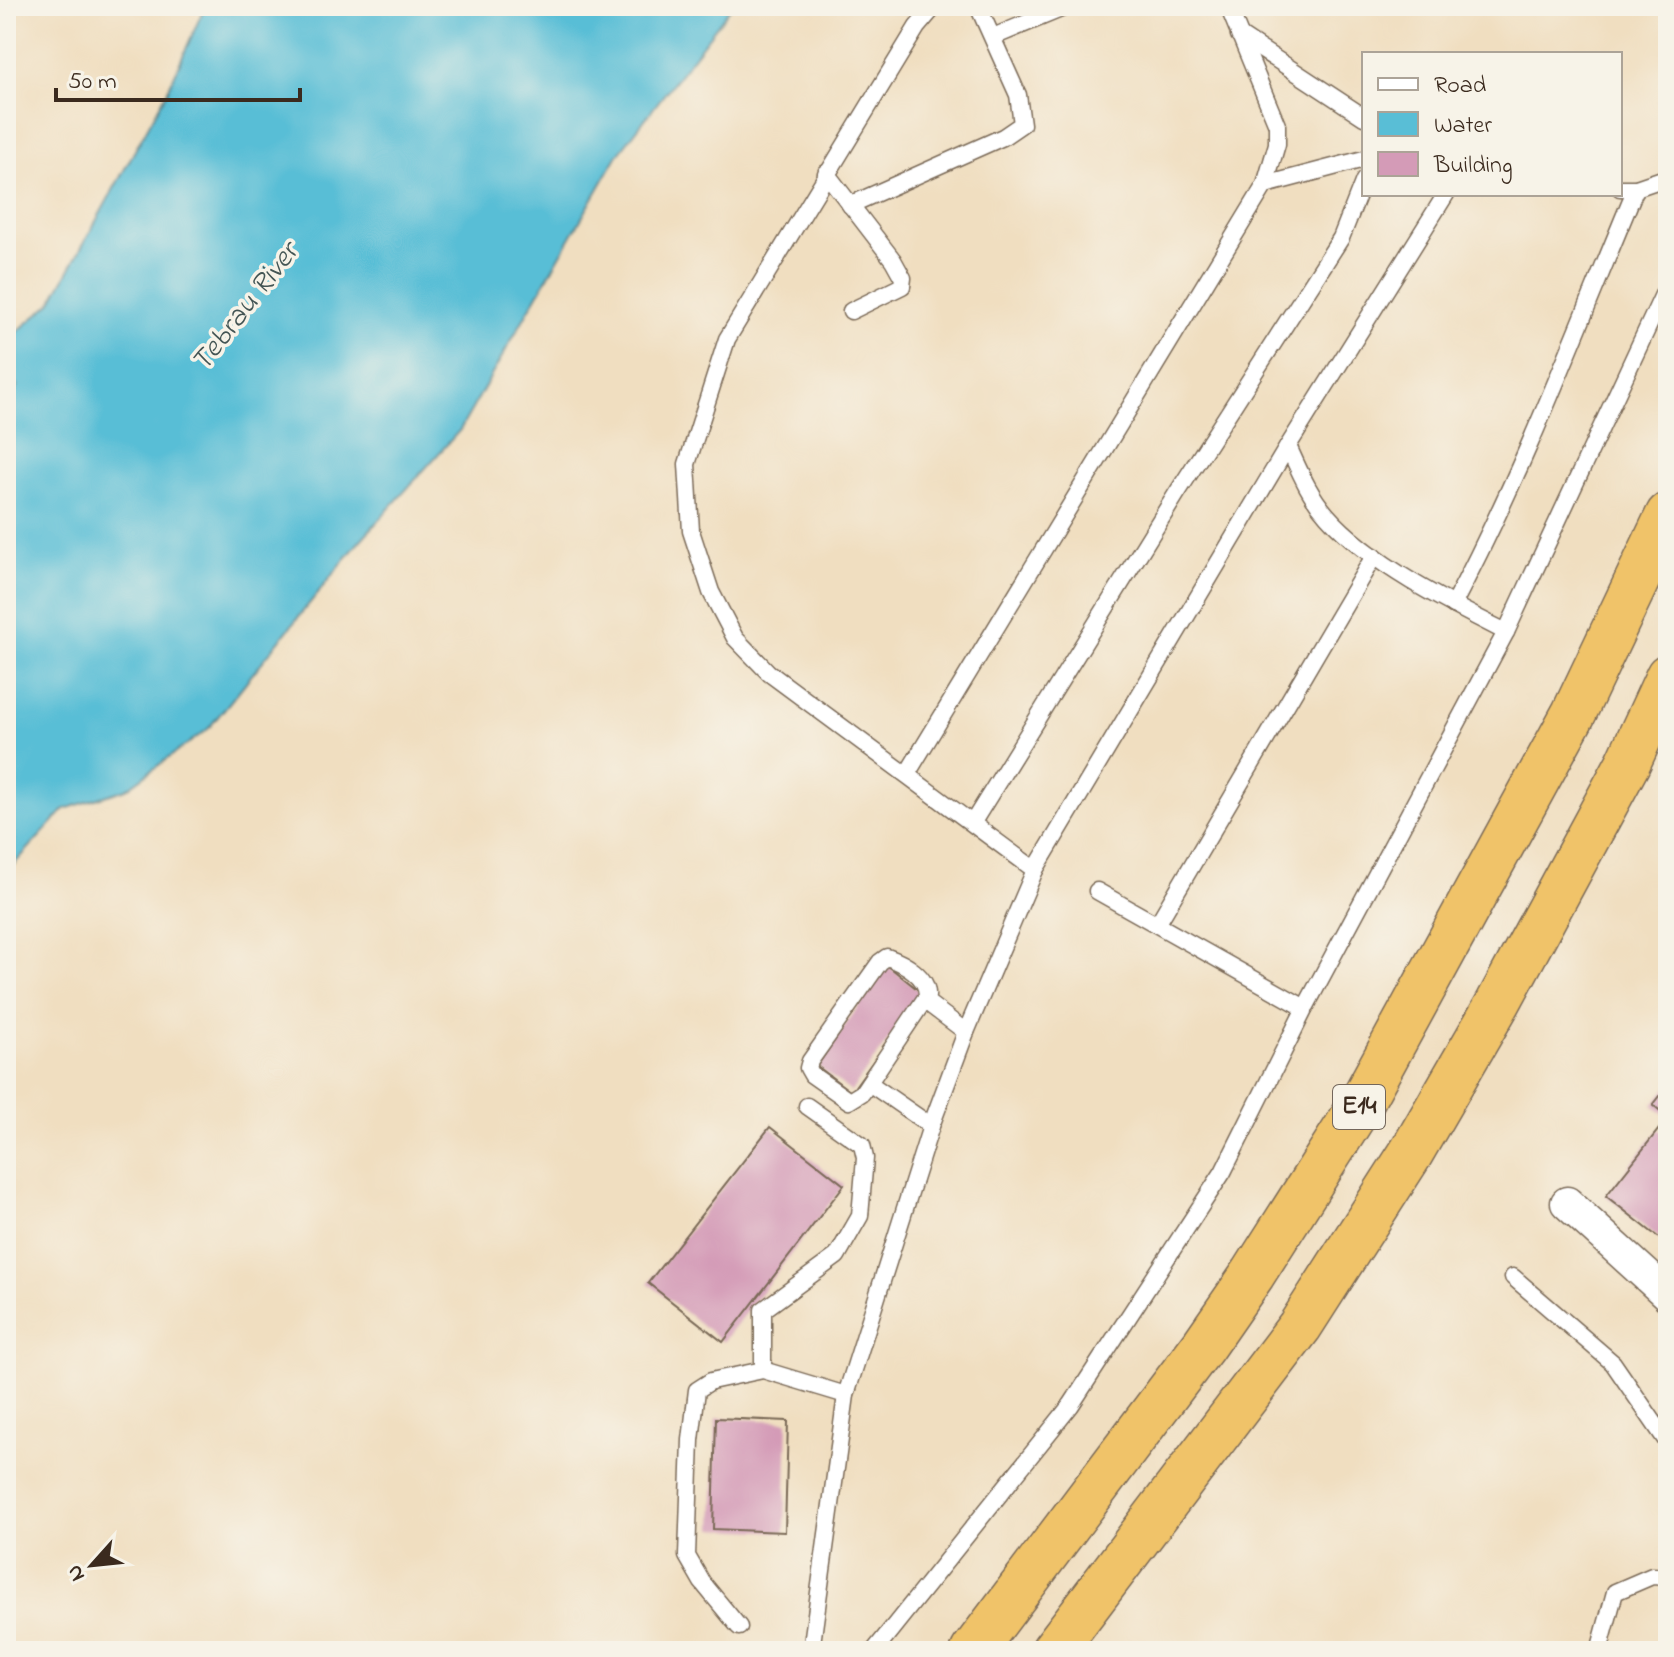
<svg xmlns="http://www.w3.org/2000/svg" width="1674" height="1657" font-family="'Indie Flower',sans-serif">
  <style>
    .water { fill: #59bed6; stroke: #4a747a; stroke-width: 2 }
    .building { fill: #d49bb7 }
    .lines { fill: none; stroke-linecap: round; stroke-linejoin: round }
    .lane-casing { stroke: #7a6957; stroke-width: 19 }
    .street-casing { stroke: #7a6957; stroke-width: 35 }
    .highway-casing { stroke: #7a6957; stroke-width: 47 }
    .lane { stroke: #fff; stroke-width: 16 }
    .street { stroke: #fff; stroke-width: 32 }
    .highway { stroke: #f0c369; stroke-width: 44 }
    .labels { text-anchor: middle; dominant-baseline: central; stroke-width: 7; stroke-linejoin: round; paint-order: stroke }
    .shield { fill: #f7f3e8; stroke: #73665b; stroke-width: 2 }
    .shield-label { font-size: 26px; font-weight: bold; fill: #3b2a1e }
    .water-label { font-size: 30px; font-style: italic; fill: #445655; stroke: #f7f3e8 }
  </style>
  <rect width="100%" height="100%" fill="#f7f3e8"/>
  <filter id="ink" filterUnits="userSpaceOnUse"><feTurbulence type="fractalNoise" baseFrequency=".0125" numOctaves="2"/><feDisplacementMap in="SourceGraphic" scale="16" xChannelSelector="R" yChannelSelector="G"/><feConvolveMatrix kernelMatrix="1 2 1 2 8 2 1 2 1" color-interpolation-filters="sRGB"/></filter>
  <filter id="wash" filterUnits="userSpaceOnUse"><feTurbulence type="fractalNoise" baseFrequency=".006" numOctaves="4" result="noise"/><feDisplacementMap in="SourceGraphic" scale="32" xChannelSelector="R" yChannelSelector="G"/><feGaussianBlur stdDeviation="1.8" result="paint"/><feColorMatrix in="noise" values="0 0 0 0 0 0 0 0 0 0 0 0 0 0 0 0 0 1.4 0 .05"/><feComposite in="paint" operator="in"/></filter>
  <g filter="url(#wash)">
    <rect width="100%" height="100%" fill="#f0dec0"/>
    <!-- water -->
    <polygon class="water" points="205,6 732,6 619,153 460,430 359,542 208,729 126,789 65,809 6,873 6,419 17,386 6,372 6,341 51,303 167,92"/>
    <g id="blocks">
      <!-- building -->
      <g class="building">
        <polygon points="887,965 922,993 851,1092 817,1066"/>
        <polygon points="1668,1086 1668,1117 1653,1105"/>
        <polygon points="770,1127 844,1185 723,1342 648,1283"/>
        <polygon points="1659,1129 1668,1137 1668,1245 1606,1196"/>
        <polygon points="716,1418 788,1421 785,1532 713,1529"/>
      </g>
    </g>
  </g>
  <g filter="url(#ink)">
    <use href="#blocks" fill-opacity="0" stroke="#7a6957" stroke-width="2"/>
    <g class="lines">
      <!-- lane casing -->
      <g class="lane-casing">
        <g id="lane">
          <polyline points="935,6 917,27 727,339 687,464 691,531 711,592 735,638 769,673 1035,870"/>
          <polyline points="1239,35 1364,117"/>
          <polyline points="993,37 1068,6"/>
          <polyline points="826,173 893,260 903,278 902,286 851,311"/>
          <polyline points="1265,185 1364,159"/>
          <polyline points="1620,188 1636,188 1668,177"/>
          <polyline points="850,205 1003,137 1022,124 1018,95 978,6"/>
          <path d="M1288,446C1299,470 1309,495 1327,515C1370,564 1448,603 1506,632"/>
          <path d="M1453,605C1524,470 1577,329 1636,188"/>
          <polyline points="907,774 1265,185 1277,144 1277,125 1228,6"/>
          <polyline points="973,822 1177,493 1341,238 1364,180"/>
          <polyline points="1097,891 1305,1008"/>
          <polyline points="1158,923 1374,556"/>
          <path d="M887,957C904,963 928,976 927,996L862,1093L849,1101L812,1075L808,1068L810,1061L880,962Z"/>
          <polyline points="925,1001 966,1032"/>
          <polyline points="869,1083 931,1126"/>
          <polyline points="1513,1277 1613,1363 1668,1443"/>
          <polyline points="763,1370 763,1310 837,1256 860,1216 865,1158 862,1145 807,1106"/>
          <polyline points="739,1627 702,1582 687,1556 691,1440 697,1390 711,1381 763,1370 846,1395"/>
          <polyline points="811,1651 846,1395 931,1126 966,1032 1035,870 1288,446 1446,194"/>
          <polyline points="874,1651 1071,1405 1223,1172 1305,1008 1506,632 1668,284"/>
          <polyline points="1599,1651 1615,1592 1652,1576 1668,1577"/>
        </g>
      </g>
      <!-- street casing -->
      <g class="street-casing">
        <polyline id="street" points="1567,1203 1668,1295"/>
      </g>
      <!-- highway casing -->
      <g class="highway-casing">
        <g id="highway">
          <polyline points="973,1651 1203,1346 1253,1274 1356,1112 1574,713 1668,515"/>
          <polyline points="1053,1651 1300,1326 1411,1153 1498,1003 1628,763 1668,676"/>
        </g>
      </g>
      <!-- lane -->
      <use href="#lane" class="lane"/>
      <!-- street -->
      <use href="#street" class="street"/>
      <!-- highway -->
      <use href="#highway" class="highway"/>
    </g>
  </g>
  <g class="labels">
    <!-- shield labels -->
    <rect class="shield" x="1333" y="1085" width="52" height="44" rx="6"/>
    <g class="shield-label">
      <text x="1359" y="1107">E14</text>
    </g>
    <!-- water labels -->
    <g class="water-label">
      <text transform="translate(246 308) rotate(-52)">Tebrau River</text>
    </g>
  </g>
  <!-- margin -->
  <rect width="1674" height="1657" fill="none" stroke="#f7f3e8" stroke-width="32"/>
  <!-- legend -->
  <rect x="1362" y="52" width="260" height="144" fill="#f7f3e8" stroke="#aca397" stroke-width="2"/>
  <rect x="1378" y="78" width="40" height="12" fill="#ffffff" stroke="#aca397" stroke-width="2"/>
  <text x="1434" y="92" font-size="24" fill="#3b2a1e">Road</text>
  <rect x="1378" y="112" width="40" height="24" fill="#59bed6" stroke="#aca397" stroke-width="2"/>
  <text x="1434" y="132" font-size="24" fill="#3b2a1e">Water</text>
  <rect x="1378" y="152" width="40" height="24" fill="#d49bb7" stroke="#aca397" stroke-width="2"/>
  <text x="1434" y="172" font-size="24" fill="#3b2a1e">Building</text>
  <!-- north arrow -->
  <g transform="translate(92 1565) rotate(243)" stroke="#f7f3e8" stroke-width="6" paint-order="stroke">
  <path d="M0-6L14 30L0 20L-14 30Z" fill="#3b2a1e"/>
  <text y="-12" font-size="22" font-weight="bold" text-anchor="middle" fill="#3b2a1e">N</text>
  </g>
  <!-- scale -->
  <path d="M56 88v12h244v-12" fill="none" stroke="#3b2a1e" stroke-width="4"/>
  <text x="68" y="88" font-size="24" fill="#3b2a1e" stroke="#f7f3e8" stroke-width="6" paint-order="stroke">50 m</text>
</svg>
